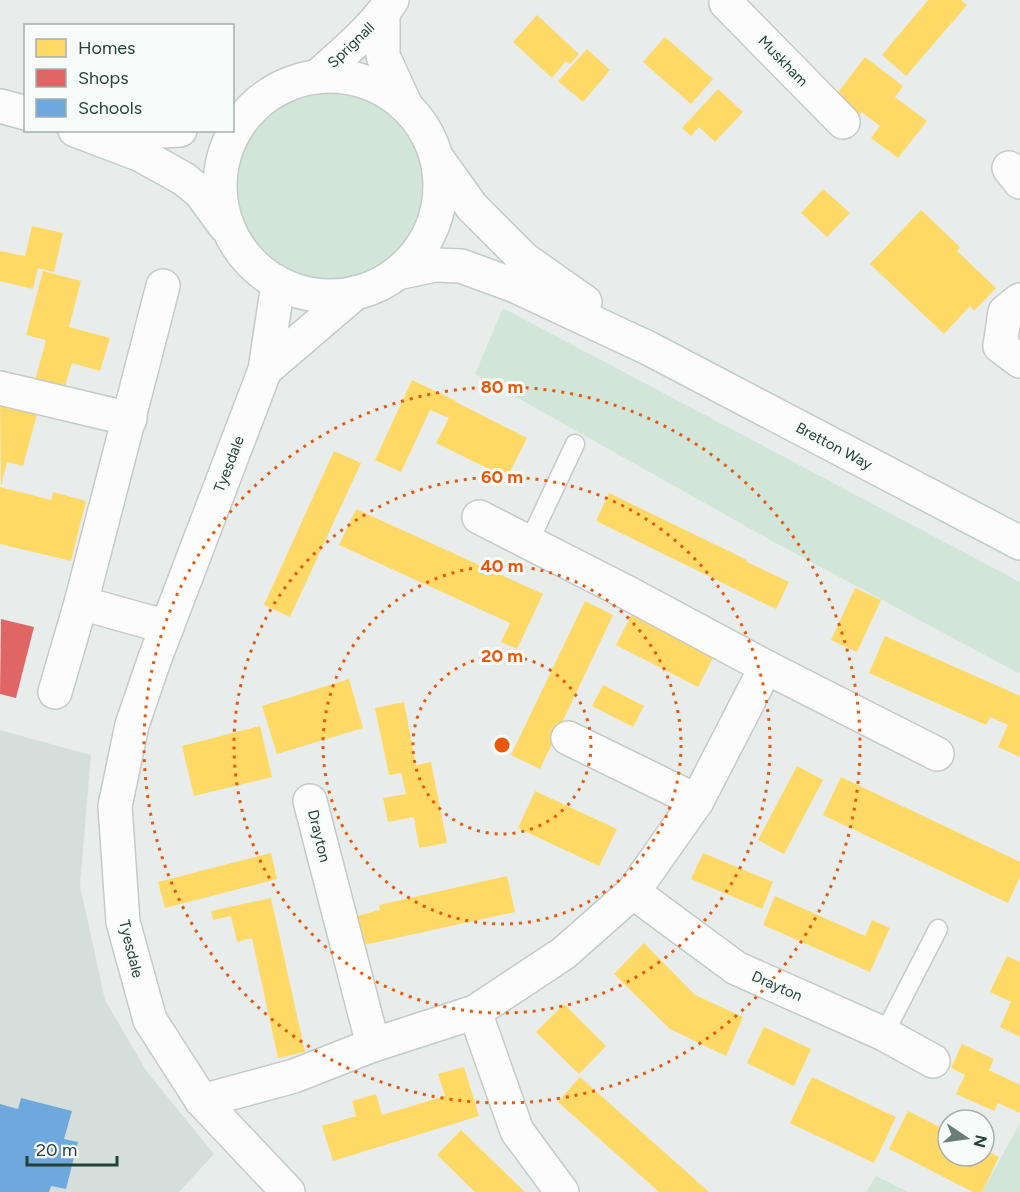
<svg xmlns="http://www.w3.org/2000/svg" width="1020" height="1192" font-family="Figtree,sans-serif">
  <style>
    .built { fill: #d6dedb }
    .green { fill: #d1e6d8 }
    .homes { fill: #ffd966 }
    .shops { fill: #e06666 }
    .schools { fill: #6fa8dc }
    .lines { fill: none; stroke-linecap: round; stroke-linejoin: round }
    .lane-casing { stroke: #c5cac8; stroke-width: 21 }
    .street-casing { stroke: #c5cac8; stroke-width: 36 }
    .secondary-casing { stroke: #c3cbc8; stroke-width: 36 }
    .lane { stroke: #fcfcfc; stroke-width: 18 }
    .street { stroke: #fcfcfc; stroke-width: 33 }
    .secondary { stroke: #fcfcfc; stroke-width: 33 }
    .ring { fill: none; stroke: #e8590c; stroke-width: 3; stroke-dasharray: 3 6 }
    .labels { text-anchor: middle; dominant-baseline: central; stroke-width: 6; stroke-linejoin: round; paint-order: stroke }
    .street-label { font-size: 15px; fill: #24423a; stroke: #f7fbf9 }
    .centre { fill: #e8590c; stroke: #f7fbf9; stroke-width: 3 }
    .ring-label { font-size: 18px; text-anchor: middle; font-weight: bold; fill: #e8590c; stroke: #f7fbf9; stroke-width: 6; stroke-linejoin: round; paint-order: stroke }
  </style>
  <rect width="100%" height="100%" fill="#e8edeb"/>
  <!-- built -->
  <polygon class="built" points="0,730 91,755 80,886 105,1000 147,1072 214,1154 179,1192 0,1192"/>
  <!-- green -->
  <g class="green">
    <circle cx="330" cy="186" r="110"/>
    <polygon points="503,308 1020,582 1020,674 774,542 475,374"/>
    <polygon points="1020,1123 1020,1192 982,1192"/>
    <polygon points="876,1176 908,1192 866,1192"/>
  </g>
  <!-- homes -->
  <g class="homes">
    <polygon points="928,0 961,0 967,5 906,76 882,55"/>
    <polygon points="537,15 579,54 570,64 566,61 552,78 513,42"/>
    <polygon points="665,37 713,79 691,104 643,62"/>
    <polygon points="587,49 610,70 583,102 558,81"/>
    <polygon points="865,57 903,86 895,97 927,121 898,158 871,138 880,126 862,112 857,118 833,99"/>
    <polygon points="718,89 743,112 715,142 699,127 691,136 682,128"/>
    <polygon points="823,189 850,213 827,237 801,213"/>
    <polygon points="921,210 960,247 957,251 996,288 974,311 970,306 944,334 870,264"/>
    <polygon points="32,226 63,233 54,272 38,268 33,289 0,281 0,251 25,256"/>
    <polygon points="43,271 81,281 69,327 110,338 100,371 72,363 62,396 33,388 46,340 26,335"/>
    <polygon points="412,380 456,401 456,402 527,438 507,478 436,443 449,418 430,410 401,472 375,460"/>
    <polygon points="0,396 38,411 23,466 7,462 1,486"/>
    <polygon points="334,451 361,463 290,617 264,605"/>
    <polygon points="0,487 51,500 53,492 86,501 71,561 0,544"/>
    <polygon points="609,493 747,560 747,562 789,582 776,609 596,521"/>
    <polygon points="356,509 543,594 517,649 501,642 510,623 339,545"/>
    <polygon points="855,588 881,600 857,652 831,640"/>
    <polygon points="585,601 613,615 540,769 511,755"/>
    <polygon points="632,614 714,656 698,687 616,645"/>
    <polygon points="885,636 1020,696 1020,757 998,747 1008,725 990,717 986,725 869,673"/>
    <polygon points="349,679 363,728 277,754 262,706"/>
    <polygon points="603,685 644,706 633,727 592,706"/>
    <polygon points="404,702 416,765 431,762 447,843 419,848 414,817 388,822 383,798 406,794 401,773 389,775 375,708"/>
    <polygon points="260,726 272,777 194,796 182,746"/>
    <polygon points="797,766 823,780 784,854 758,840"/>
    <polygon points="841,777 1020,862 1020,877 1008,903 823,815"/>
    <polygon points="535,791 617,829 599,866 518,828"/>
    <polygon points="271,853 277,879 165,908 158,882"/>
    <polygon points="703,853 773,882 762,909 691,879"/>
    <polygon points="507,876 515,912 364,945 357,916 380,910 379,905"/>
    <polygon points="775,896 865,936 872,920 890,928 870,972 763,925"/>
    <polygon points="271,898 305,1052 278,1058 252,938 237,942 231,916 213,920 211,911"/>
    <polygon points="644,943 695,995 743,1017 726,1056 670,1029 614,974"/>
    <polygon points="1007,956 1020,962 1020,1037 1000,1027 1011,1002 990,992"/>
    <polygon points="564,1004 606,1046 579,1074 536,1032"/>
    <polygon points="764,1027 811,1049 794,1086 747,1063"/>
    <polygon points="962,1044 994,1059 989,1070 1020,1085 1020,1113 998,1103 994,1111 956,1094 965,1075 951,1068"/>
    <polygon points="464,1067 479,1116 333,1161 322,1126 356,1116 352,1101 376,1094 382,1115 445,1096 438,1074"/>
    <polygon points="580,1077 709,1192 659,1192 558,1102"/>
    <polygon points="812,1077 896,1117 874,1163 790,1123"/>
    <polygon points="908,1111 948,1131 948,1156 984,1156 984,1149 999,1157 982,1192 973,1192 889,1149"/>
    <polygon points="461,1130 525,1192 475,1192 437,1155"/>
  </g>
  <!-- shops -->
  <polygon class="shops" points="1,619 34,627 16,698 0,694"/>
  <!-- schools -->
  <polygon class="schools" points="21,1098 72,1111 64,1139 78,1142 66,1189 51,1186 49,1192 0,1192 0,1104 18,1109"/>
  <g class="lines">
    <!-- lane casing -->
    <g class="lane-casing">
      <g id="lane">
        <polyline points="529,542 575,444"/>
        <polyline points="884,1034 938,929"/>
      </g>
    </g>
    <!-- street casing -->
    <g class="street-casing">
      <g id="street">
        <polyline points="730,0 726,3 843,122"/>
        <polyline points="383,13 383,56 406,106"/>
        <path d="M318,76C344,52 372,30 392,0"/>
        <polyline points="1009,168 1020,182"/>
        <polyline points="278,284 265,370 155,658 132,725 115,806 123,922 150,1020 202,1101 288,1192"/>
        <polyline points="1020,300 1005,312 1000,346 1020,361"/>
        <polyline points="265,370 355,293"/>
        <polyline points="0,388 130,419"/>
        <polyline points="479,517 628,593 766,667 937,754"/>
        <polyline points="81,603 167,627"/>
        <polyline points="55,692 81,603 163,286"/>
        <polyline points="568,738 697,801"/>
        <polyline points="310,801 373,1045"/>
        <polyline points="633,892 736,968 884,1034 933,1061"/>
        <polyline points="475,1012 517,1131 562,1192"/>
        <polyline points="202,1101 294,1076 373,1045 475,1012 564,953 633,892 697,801 766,667"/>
      </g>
    </g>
    <!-- secondary casing -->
    <g class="secondary-casing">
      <g id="secondary">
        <circle cx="330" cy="186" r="110"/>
        <polyline points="0,106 26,113"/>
        <polyline points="75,130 141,155 184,179 200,192 225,226"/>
        <polyline points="132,130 144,132 180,130"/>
        <polyline points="437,158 472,207 524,259 585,302"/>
        <polyline points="397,273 435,265 461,266 513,285 648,348 1020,543"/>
      </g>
    </g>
    <!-- lane -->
    <use href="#lane" class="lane"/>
    <!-- street -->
    <use href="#street" class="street"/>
    <!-- secondary -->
    <use href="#secondary" class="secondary"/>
  </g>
  <!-- distance rings -->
  <g class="ring">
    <circle cx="502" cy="745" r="89"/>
    <circle cx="502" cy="745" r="179"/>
    <circle cx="502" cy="745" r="268"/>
    <circle cx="502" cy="745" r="358"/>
  </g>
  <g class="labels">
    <!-- street labels -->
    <g class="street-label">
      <text transform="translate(351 45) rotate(-44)">Sprignall</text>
      <text transform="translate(783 61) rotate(46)">Muskham</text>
      <text transform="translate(834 446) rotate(28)">Bretton Way</text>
      <text transform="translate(229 464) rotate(-69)">Tyesdale</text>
      <text transform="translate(319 836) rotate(76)">Drayton</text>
      <text transform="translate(131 949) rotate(76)">Tyesdale</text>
      <text transform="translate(777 986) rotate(24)">Drayton</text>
    </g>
  </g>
  <circle cx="502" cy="745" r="9" class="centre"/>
  <g class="ring-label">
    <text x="502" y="393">80 m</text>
    <text x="502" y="483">60 m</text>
    <text x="502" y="572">40 m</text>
    <text x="502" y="662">20 m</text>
  </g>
  <!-- legend -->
  <rect x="24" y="24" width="210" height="108" fill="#f7fbf9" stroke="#a3b1ad" stroke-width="1.5"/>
  <rect x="36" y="39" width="30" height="18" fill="#ffd966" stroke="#a3b1ad" stroke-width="1.5"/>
  <text x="78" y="54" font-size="18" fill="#24423a">Homes</text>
  <rect x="36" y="69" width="30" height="18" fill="#e06666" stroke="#a3b1ad" stroke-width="1.5"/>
  <text x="78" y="84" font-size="18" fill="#24423a">Shops</text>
  <rect x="36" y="99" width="30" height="18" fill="#6fa8dc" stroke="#a3b1ad" stroke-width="1.5"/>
  <text x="78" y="114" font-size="18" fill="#24423a">Schools</text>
  <!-- north arrow -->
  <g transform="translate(966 1138) rotate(103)"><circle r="28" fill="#f7fbf9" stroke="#a3b1ad" stroke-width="1.5"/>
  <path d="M0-4.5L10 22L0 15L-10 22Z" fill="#697e78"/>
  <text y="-9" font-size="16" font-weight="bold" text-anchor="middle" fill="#24423a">N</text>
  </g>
  <!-- scale -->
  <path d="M27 1156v9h90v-9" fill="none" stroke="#24423a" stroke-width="3"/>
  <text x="36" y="1156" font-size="18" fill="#24423a" stroke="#f7fbf9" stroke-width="4.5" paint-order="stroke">20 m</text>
</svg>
